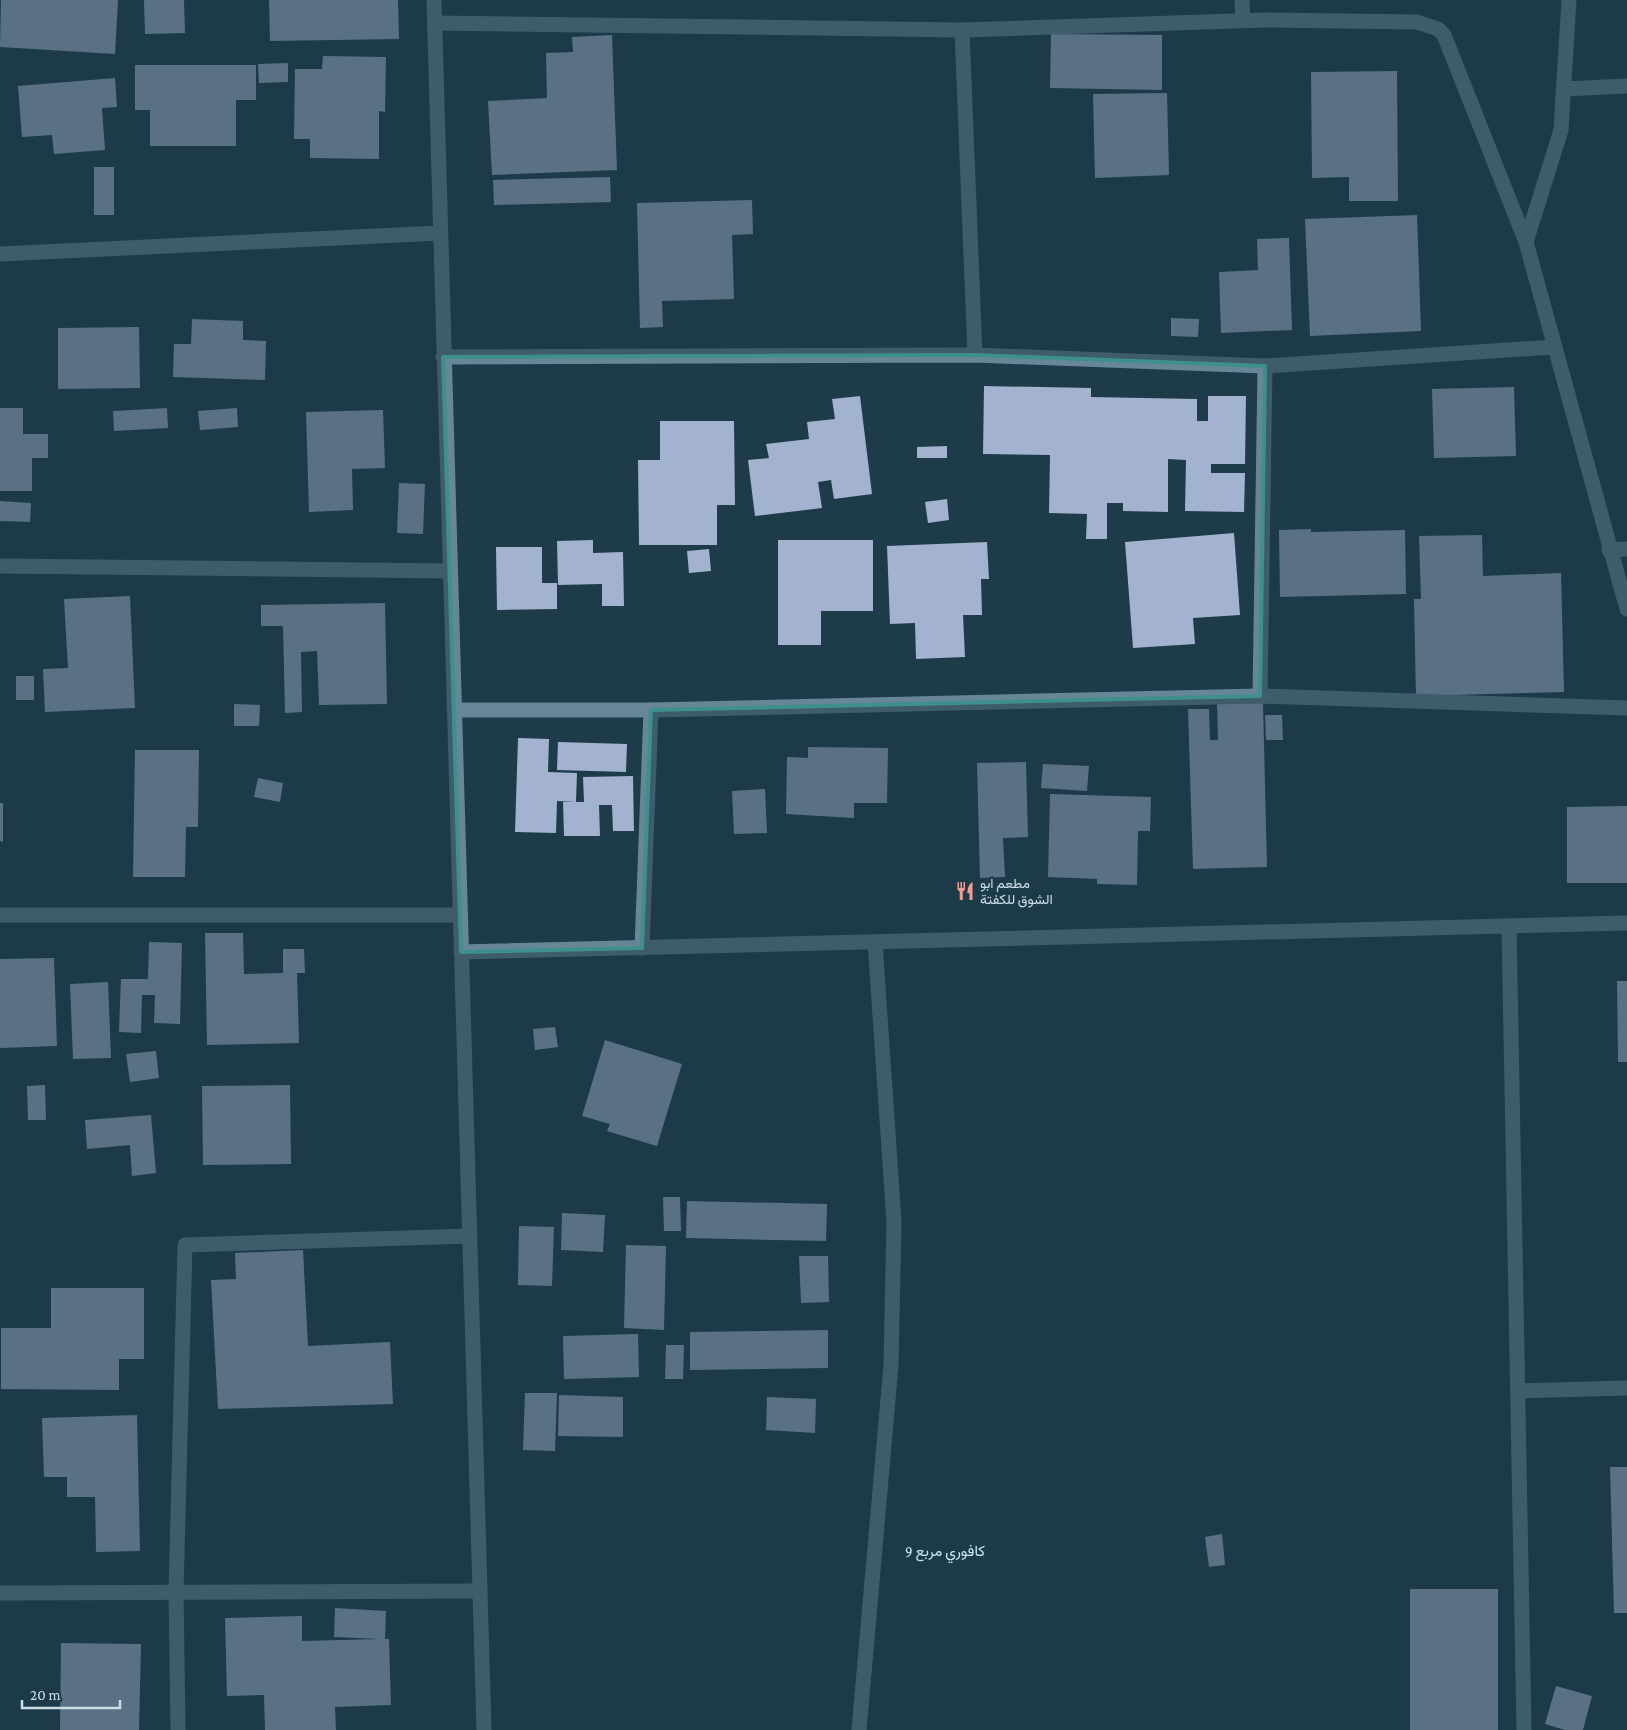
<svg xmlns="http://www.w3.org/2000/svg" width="1627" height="1730" font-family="'Crimson Pro',Vazirmatn,serif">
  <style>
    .building { fill: #a3b2ce }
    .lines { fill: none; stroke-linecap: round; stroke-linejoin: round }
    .street { stroke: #678697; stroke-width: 15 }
    .marked { fill: none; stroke: #3e908c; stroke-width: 4; stroke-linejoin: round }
    .labels { text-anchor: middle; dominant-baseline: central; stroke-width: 5; stroke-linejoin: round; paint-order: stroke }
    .poi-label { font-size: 14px; fill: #cddde6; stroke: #1d3b49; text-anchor: start }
    .neighbourhood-label { font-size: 15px; fill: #c6e8fa; stroke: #1d3b49 }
  </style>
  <rect width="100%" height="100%" fill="#1d3b49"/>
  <!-- building -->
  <g class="building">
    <polygon points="1,0 118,0 115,54 0,47"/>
    <polygon points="144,0 184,0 185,33 145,34"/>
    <polygon points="269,0 398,0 399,39 270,41"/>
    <polygon points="1051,34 1162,35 1162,90 1050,88"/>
    <polygon points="612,35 617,170 492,175 488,101 547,98 546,53 573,52 572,37"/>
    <polygon points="323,56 386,57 385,112 379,111 379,159 310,158 310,139 294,139 295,69 322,69"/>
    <polygon points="288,63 288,82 259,83 258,64"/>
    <polygon points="135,65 256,65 256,100 236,100 236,146 150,146 150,110 135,110"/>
    <polygon points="1397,71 1398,201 1349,201 1349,177 1312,178 1311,72"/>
    <polygon points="115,78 117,107 102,108 105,150 54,154 52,135 22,137 18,86"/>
    <polygon points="1167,93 1169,175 1095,178 1093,94"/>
    <rect x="94" y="167" width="20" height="48"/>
    <polygon points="610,177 611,202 494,205 493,180"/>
    <polygon points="752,200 753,234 732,235 734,299 662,301 663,327 640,328 637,203"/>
    <polygon points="1417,215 1421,331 1310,336 1305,219"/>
    <polygon points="1289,238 1292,330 1221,333 1219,272 1258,270 1257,239"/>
    <polygon points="1171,318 1199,319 1198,337 1171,336"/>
    <polygon points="192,319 243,321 243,340 266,341 265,380 173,377 174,344 191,344"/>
    <polygon points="139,327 140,388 58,389 58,328"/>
    <polygon points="984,386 1091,388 1091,397 1197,399 1197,421 1208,421 1208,396 1246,396 1245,464 1211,464 1211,473 1245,473 1244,512 1185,511 1186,460 1168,459 1168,512 1123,511 1123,503 1107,503 1107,539 1086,539 1087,514 1049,513 1050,455 983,454"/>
    <polygon points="1514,387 1516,456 1434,458 1432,389"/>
    <polygon points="860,396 872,494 834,499 831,480 818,482 822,508 755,516 748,460 769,458 766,444 809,439 807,422 835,419 832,399"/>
    <polygon points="0,408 23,408 23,434 48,434 48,458 32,458 32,491 0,491"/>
    <polygon points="167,408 168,428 114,431 113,411"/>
    <polygon points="237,408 238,427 200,430 198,411"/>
    <polygon points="383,410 385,468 352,469 353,510 309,512 306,412"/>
    <polygon points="660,421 734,421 735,505 717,505 717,545 639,545 638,460 660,460"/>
    <polygon points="947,446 947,458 917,458 917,447"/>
    <polygon points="399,483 425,484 423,534 397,533"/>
    <polygon points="947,499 949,520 928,523 925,502"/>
    <polygon points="0,501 31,503 30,522 0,521"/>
    <polygon points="1311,529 1311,532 1405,530 1406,594 1280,597 1279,530"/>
    <polygon points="1234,533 1240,615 1193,618 1195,644 1133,648 1125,542"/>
    <polygon points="1482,535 1483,576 1561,573 1564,692 1416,696 1414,599 1421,599 1419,536"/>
    <polygon points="593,540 593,553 623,552 624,606 602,606 602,584 558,585 557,541"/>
    <polygon points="778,540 873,540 873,611 821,611 821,645 778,645"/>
    <polygon points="987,542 989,579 981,579 982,615 963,615 965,657 916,659 915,623 890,624 887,546"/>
    <polygon points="496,547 542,547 542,583 557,583 557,609 497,610"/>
    <polygon points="709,549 711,571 689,573 687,551"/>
    <polygon points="130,596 135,708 45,712 43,669 68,668 64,599"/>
    <polygon points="385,603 387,704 319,705 317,651 301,652 302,712 285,713 283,626 261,626 261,605"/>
    <rect x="16" y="676" width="18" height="24"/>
    <polygon points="1263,703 1267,867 1193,869 1188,709 1209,709 1210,740 1218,740 1217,704"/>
    <polygon points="234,704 260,705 259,726 234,726"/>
    <polygon points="1265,715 1282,715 1283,740 1266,740"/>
    <polygon points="518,738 549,739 548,772 577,773 576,802 557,801 556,833 515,832"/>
    <polygon points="558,742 627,744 626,772 557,770"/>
    <polygon points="808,747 888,748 887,803 854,803 854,818 786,814 787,757 808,758"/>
    <polygon points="135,750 199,750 198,827 186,827 185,877 133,877"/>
    <polygon points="1026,762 1028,837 1003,838 1005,877 980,878 977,763"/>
    <polygon points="1043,764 1089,766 1087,791 1041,788"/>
    <polygon points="633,776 634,831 613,831 612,805 599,805 600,836 564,836 563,802 584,802 583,777"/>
    <polygon points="258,778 283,783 280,802 254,797"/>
    <polygon points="765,789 767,833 734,834 732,791"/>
    <polygon points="1050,794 1151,797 1150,831 1138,831 1137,885 1097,884 1097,879 1048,877"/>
    <polygon points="0,803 3,803 3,842 0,841"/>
    <polygon points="1627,806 1627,883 1567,883 1567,807"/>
    <polygon points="205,933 243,933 244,974 283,973 283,949 304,949 305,973 297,973 299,1043 207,1045"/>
    <polygon points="149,942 182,943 180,1024 154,1023 155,995 142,995 141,1033 119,1032 121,979 148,979"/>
    <polygon points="54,958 57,1046 0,1048 0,959"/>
    <polygon points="1617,981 1627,981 1627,1062 1618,1062"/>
    <polygon points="108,982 111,1058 73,1059 70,984"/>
    <polygon points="555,1027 558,1047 535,1050 533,1029"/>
    <polygon points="605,1040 682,1064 657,1146 607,1131 610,1124 582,1116"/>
    <polygon points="156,1051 159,1078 130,1082 126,1054"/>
    <polygon points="45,1085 46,1120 28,1120 27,1086"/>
    <polygon points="290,1085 291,1164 203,1165 202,1086"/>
    <polygon points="151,1115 156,1173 132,1176 130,1145 87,1149 85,1120"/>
    <polygon points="663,1197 680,1197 681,1231 664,1231"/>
    <polygon points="687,1201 827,1204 826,1241 686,1238"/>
    <polygon points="562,1213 605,1215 603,1252 561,1250"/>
    <polygon points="519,1226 554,1227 552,1286 518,1285"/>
    <polygon points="626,1245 666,1246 664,1330 624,1328"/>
    <polygon points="303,1250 308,1346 390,1342 393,1404 218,1409 211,1280 236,1279 235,1253"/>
    <polygon points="799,1256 828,1256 829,1302 801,1303"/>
    <polygon points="51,1288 144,1288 144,1359 119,1359 119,1390 1,1389 1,1328 51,1328"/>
    <polygon points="828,1330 828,1368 690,1370 690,1332"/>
    <polygon points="638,1334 639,1377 564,1379 563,1336"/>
    <polygon points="666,1345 684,1345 683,1379 665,1379"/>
    <polygon points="525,1393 557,1393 555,1451 523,1450"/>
    <polygon points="559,1395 623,1397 623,1437 558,1436"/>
    <polygon points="767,1397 816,1399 815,1433 766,1430"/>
    <polygon points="137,1415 140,1551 96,1552 95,1497 67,1497 67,1477 44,1477 42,1418"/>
    <polygon points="1610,1467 1627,1467 1627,1613 1614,1613"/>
    <polygon points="1222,1534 1225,1565 1209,1567 1205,1537"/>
    <rect x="1410" y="1589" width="88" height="141"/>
    <polygon points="335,1608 386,1611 385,1639 389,1639 391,1705 335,1707 336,1730 265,1730 264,1695 227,1696 225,1618 302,1616 302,1641 380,1639 334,1637"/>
    <polygon points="61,1643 141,1644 139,1730 60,1730"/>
    <polygon points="1556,1686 1592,1696 1583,1730 1565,1730 1545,1724"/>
  </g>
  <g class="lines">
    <!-- street -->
    <g class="street">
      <polyline points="434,0 484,1730"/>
      <polyline points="1242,0 1243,20"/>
      <polyline points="435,23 962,30 1264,20 1417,22 1438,29 1444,35 1526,242 1627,609"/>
      <polyline points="962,30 975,355"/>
      <polyline points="1564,89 1627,86"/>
      <polyline points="1526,242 1561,130 1569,0"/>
      <polyline points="0,254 440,233"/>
      <polyline points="443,357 975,355 1265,366 1260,696"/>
      <polyline points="1265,366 1554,347"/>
      <polyline points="1609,550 1627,549"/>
      <polyline points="0,566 450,571"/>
      <polyline points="454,710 651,710 1260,696 1627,708"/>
      <polyline points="0,915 460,915"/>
      <polyline points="1509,926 1524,1730"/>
      <polyline points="642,948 651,710"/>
      <polyline points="461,952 1627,923"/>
      <polyline points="1518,1391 1627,1388"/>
      <polyline points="0,1593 480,1591"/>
      <polyline points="178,1730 176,1592 185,1245 469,1236"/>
      <polyline points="859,1730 891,1365 894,1222 875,942"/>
    </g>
  </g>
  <!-- marked area -->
  <path d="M0 0H1627V1730H0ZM975,355L1265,366L1260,696L651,710L642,948L461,952L443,357Z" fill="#1d3b49" fill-opacity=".55" fill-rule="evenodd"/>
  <path class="marked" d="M975,355L1265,366L1260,696L651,710L642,948L461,952L443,357Z"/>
  <!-- icons -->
  <defs>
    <g id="restaurant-bare" transform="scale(1.5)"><path d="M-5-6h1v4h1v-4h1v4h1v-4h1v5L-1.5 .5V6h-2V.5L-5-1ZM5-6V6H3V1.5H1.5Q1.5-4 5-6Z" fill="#f59c92" stroke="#1d3b49" stroke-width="2.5" paint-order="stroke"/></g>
  </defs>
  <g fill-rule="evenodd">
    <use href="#restaurant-bare" x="965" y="891"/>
  </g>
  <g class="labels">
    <!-- poi labels -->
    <g class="poi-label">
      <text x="980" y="883">مطعم ابو<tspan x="980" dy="16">الشوق للكفتة</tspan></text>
    </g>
    <!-- neighbourhood labels -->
    <g class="neighbourhood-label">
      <text x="945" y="1551">كافوري مربع 9</text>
    </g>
  </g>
  <!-- scale -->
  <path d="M22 1700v8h98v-8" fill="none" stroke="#cddde6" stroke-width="2.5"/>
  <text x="30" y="1700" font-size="15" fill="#cddde6" stroke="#1d3b49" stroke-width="4" paint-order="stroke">20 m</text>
</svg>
